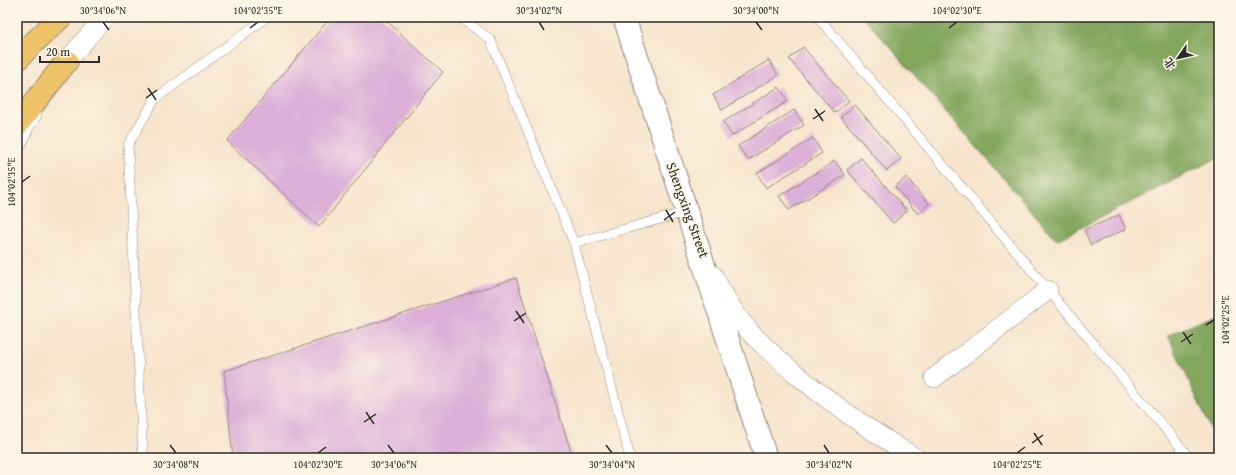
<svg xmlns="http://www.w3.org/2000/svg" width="1236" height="475" font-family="'Gentium Book Plus','Noto Serif SC',serif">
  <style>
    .forest { fill: #81a65c; stroke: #566844 }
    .building { fill: #dbafd8 }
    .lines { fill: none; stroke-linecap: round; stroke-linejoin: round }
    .service-casing { stroke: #91887c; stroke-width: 10 }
    .minor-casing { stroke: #91887c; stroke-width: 20 }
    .tertiary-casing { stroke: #91887c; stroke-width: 24 }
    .trunk-casing { stroke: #91887c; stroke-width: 24 }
    .motorway-casing { stroke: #91887c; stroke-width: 24 }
    .service { stroke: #fff; stroke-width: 9 }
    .minor { stroke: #fff; stroke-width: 19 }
    .tertiary { stroke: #fff; stroke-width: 22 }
    .trunk { stroke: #efc469; stroke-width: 22 }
    .motorway { stroke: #efc469; stroke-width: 22 }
    .ticks { fill: none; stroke: #2b2b2b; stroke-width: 1.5 }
    .labels { text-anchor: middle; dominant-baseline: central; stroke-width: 3.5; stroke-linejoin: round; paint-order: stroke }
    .street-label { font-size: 14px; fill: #2b2b2b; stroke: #fcf5e5 }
    .neatline { fill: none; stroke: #2b2b2b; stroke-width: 1.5 }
    .ticks-label { font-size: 10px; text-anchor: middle; fill: #2b2b2b }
  </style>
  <rect width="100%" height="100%" fill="#fcf5e5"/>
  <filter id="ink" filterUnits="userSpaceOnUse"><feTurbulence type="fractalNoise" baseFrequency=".025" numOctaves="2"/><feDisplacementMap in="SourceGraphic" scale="8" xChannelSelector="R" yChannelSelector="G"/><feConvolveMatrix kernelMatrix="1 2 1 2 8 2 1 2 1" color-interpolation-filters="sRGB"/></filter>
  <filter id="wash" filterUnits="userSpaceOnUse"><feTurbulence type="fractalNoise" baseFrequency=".012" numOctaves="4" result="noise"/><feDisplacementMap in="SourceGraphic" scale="16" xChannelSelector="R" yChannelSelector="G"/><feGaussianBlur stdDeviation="0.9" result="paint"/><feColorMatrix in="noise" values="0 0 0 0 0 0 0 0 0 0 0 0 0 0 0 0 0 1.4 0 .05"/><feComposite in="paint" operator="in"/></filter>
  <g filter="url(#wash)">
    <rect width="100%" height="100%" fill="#f7e4cc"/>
    <!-- forest -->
    <g class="forest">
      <polygon points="864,17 1219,17 1219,157 1057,240"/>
      <polygon points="1219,314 1219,447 1168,335"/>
    </g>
    <g id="blocks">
      <!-- building -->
      <g class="building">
        <polygon points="331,17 382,17 443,72 319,227 227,141"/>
        <polygon points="803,47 849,101 835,113 789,59"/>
        <polygon points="769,60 778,75 722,110 713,95"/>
        <polygon points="779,87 788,101 732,136 723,122"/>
        <polygon points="855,105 901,159 887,171 841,117"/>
        <polygon points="794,110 804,125 748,160 738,146"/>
        <polygon points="813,138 822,153 766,188 757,173"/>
        <polygon points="861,158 907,211 893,223 847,170"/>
        <polygon points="835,161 845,175 789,210 779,196"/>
        <polygon points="906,177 929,204 918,214 895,187"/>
        <polygon points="1119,215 1126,229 1091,245 1084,230"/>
        <polygon points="516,278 573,458 233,458 224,371"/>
      </g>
    </g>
  </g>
  <g filter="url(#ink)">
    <use href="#blocks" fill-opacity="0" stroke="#91887c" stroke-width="1"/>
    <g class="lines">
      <!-- service casing -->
      <g class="service-casing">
        <g id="service">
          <polyline points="459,17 490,39 574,243 630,458"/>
          <polyline points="818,17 1190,458"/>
          <polyline points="574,243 686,212"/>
          <polyline points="143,458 128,145 155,99 267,17"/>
        </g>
      </g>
      <!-- minor casing -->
      <g class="minor-casing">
        <g id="minor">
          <polyline points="59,73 67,61 105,17"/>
          <polyline points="17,143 25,124 32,114"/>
          <path d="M713,275C722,292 732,311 745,326C760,344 779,360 796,374C834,406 874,433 916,458"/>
          <polyline points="934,378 1048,290"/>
        </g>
      </g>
      <!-- tertiary casing -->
      <g class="tertiary-casing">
        <polyline id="tertiary" points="624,17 766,458"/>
      </g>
      <!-- trunk casing -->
      <g class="trunk-casing">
        <polyline id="trunk" points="17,60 28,48 61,17"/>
      </g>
      <!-- motorway casing -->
      <g class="motorway-casing">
        <polyline id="motorway" points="17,125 67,61"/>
      </g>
      <!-- service -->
      <use href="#service" class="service"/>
      <!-- minor -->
      <use href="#minor" class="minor"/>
      <!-- tertiary -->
      <use href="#tertiary" class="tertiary"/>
      <!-- trunk -->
      <use href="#trunk" class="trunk"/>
      <!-- motorway -->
      <use href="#motorway" class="motorway"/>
    </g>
  </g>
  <!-- ticks -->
  <path class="ticks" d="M103,22L109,30M539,22L544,30M756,22L762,30M250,28L258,22M949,28L957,22M148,88L156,100M146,98L157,90M815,109L823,121M813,119L825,111M22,182L30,176M666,210L673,222M664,220L675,212M516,311L524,323M514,321L526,313M1206,325L1214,320M1183,332L1191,344M1181,342L1193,334M366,412L374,424M364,422L376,414M1034,433L1042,445M1032,443L1043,435M170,445L176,453M388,445L394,453M606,445L612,453M824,445L829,453M318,453L326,447M1017,453L1025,447"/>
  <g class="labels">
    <!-- street labels -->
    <g class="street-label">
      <text transform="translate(688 210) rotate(70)">Shengxing Street</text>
    </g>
  </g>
  <!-- margin -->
  <rect width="1236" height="475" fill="none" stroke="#fcf5e5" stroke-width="44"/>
  <!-- north arrow -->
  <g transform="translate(1178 58) rotate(236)" stroke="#fcf5e5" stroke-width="3" paint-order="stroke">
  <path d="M0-3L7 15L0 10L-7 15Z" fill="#2b2b2b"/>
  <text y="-6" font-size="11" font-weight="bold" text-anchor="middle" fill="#2b2b2b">北</text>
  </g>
  <!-- scale -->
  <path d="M40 56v6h59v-6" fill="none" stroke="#2b2b2b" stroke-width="2"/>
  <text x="46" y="56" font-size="12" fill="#2b2b2b" stroke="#fcf5e5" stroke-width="3" paint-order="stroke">20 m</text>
  <rect x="22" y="22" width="1192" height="431" class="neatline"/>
  <g class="ticks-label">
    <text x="103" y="14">30°34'06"N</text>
    <text x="258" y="14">104°02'35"E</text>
    <text x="539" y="14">30°34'02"N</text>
    <text x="756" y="14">30°34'00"N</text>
    <text x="957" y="14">104°02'30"E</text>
    <text transform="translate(11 182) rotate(-90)" y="4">104°02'35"E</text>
    <text transform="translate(1225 320) rotate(-90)" y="4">104°02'25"E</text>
    <text x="176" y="468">30°34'08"N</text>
    <text x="318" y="468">104°02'30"E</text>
    <text x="394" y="468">30°34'06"N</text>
    <text x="612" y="468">30°34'04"N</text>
    <text x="829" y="468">30°34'02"N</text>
    <text x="1017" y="468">104°02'25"E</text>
  </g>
</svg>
